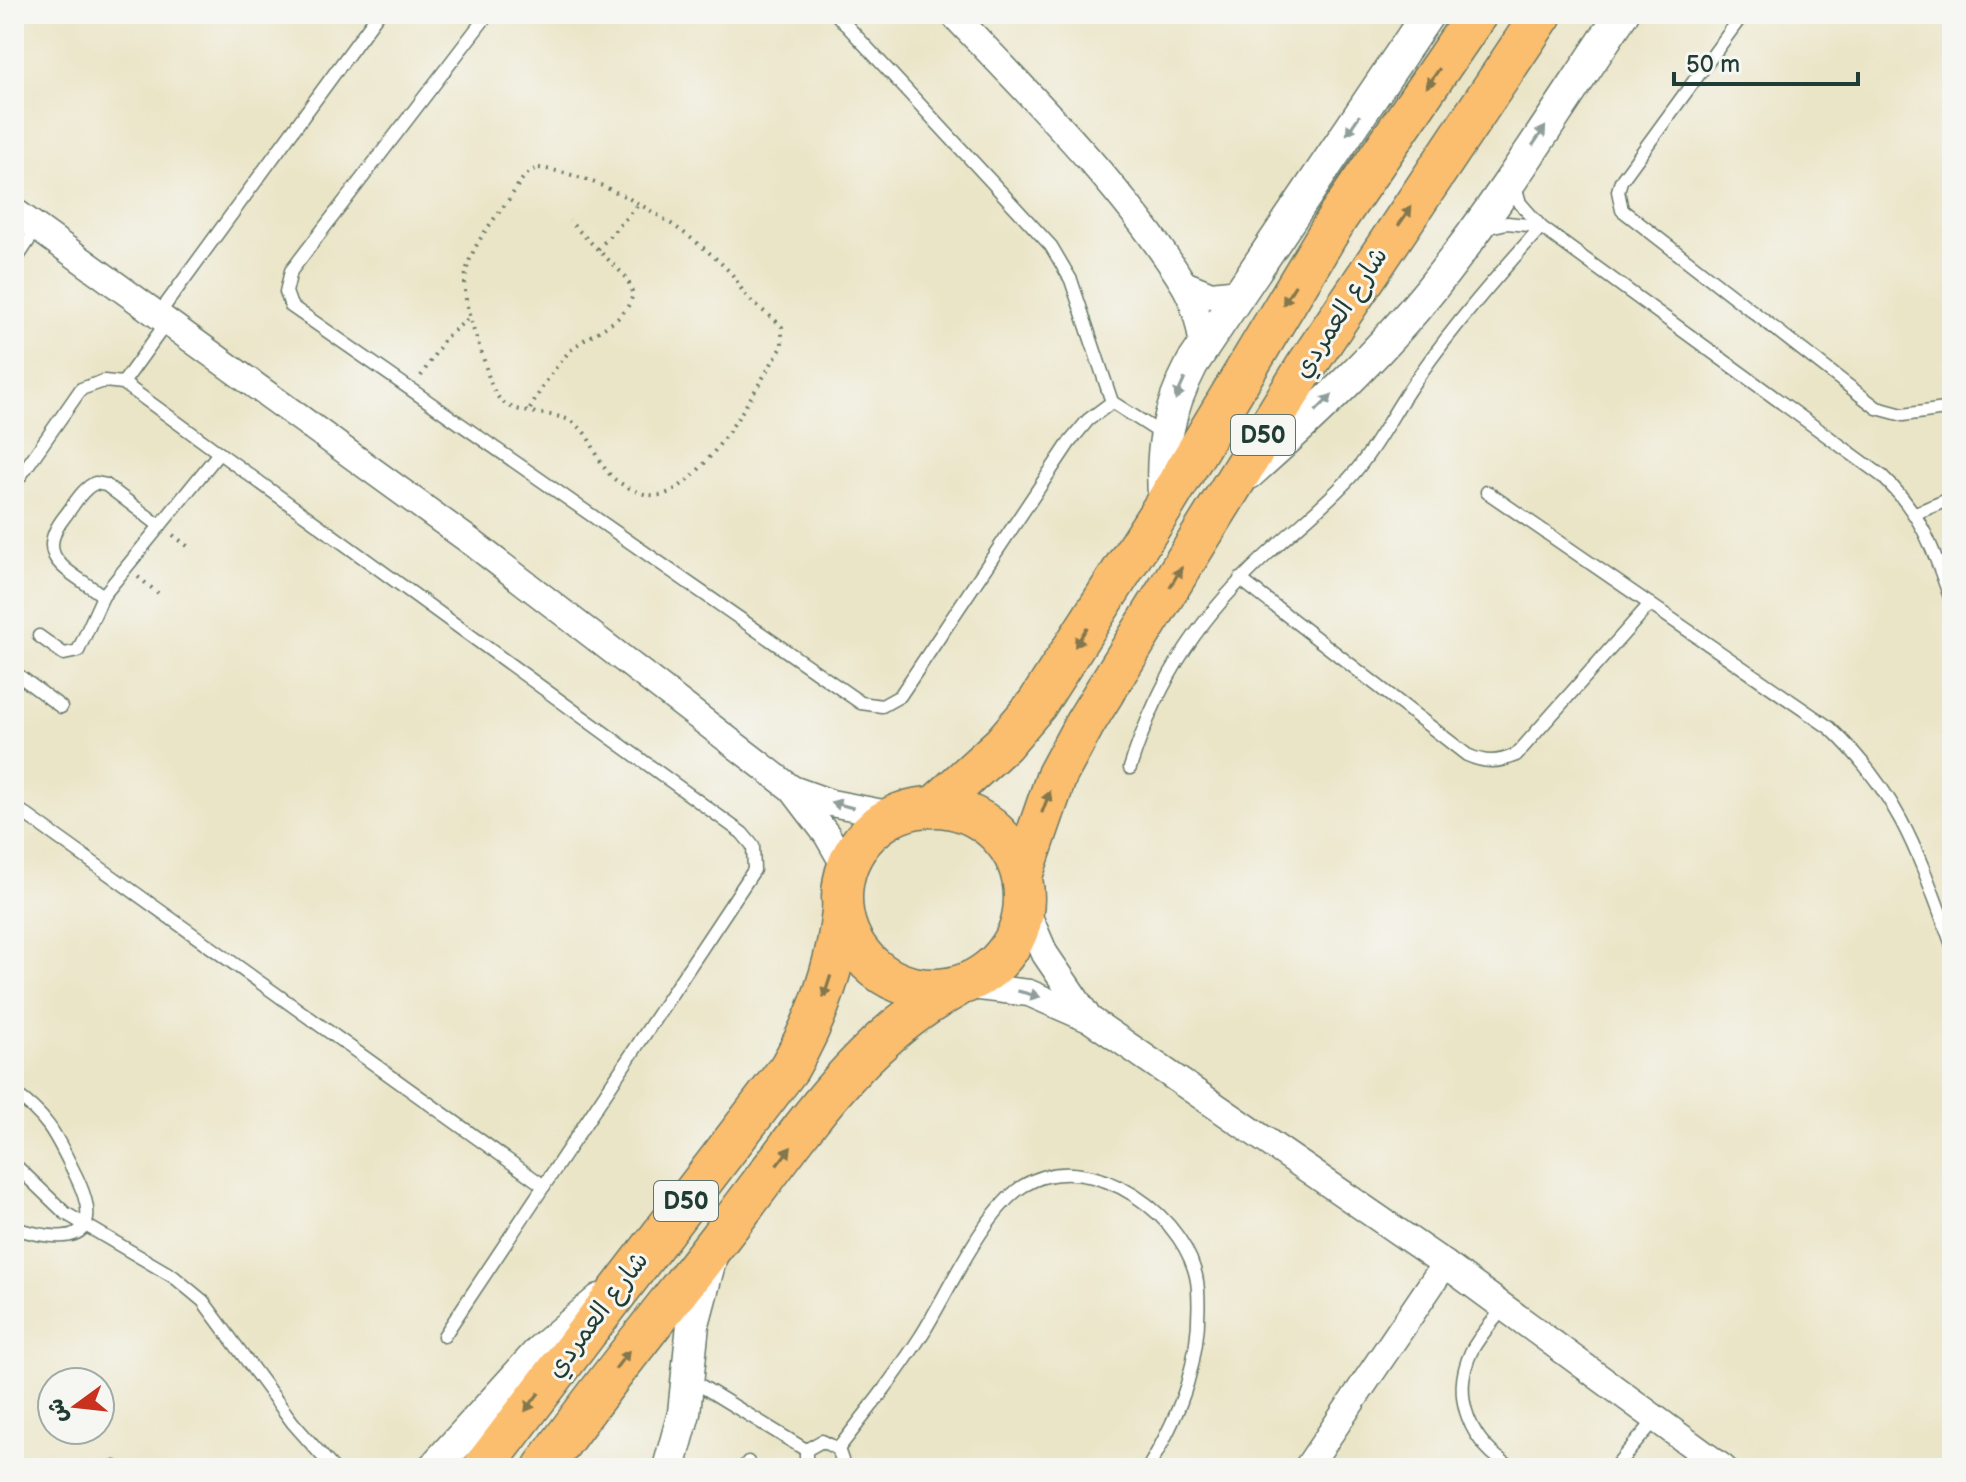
<svg xmlns="http://www.w3.org/2000/svg" width="1966" height="1482" font-family="'Balsamiq Sans','Playpen Sans Arabic',sans-serif">
  <style>
    .lines { fill: none; stroke-linecap: round; stroke-linejoin: round }
    .service-casing { stroke: #667867; stroke-width: 15 }
    .minor-casing { stroke: #667867; stroke-width: 29 }
    .tertiary-casing { stroke: #667867; stroke-width: 35 }
    .primary-casing { stroke: #667867; stroke-width: 43 }
    .path { stroke: #667867; stroke-width: 4; stroke-dasharray: 2 6; stroke-linecap: butt }
    .service { stroke: #fff; stroke-width: 12 }
    .minor { stroke: #fff; stroke-width: 26 }
    .tertiary { stroke: #fff; stroke-width: 32 }
    .primary { stroke: #fbbd6e; stroke-width: 40 }
    .oneway { fill: #82774e }
    .oneway2 { fill: #8f9e9a }
    .labels { text-anchor: middle; dominant-baseline: central; stroke-width: 6; stroke-linejoin: round; paint-order: stroke }
    .shield { fill: #f6f6f2; stroke: #60746d; stroke-width: 2 }
    .shield-label { font-size: 24px; font-weight: bold; fill: #1f3d34 }
    .street-label { font-size: 26px; fill: #1f3d34; stroke: #f6f6f2 }
  </style>
  <rect width="100%" height="100%" fill="#f6f6f2"/>
  <filter id="ink" filterUnits="userSpaceOnUse"><feTurbulence type="fractalNoise" baseFrequency=".0125" numOctaves="2"/><feDisplacementMap in="SourceGraphic" scale="16" xChannelSelector="R" yChannelSelector="G"/><feConvolveMatrix kernelMatrix="1 2 1 2 8 2 1 2 1" color-interpolation-filters="sRGB"/></filter>
  <filter id="wash" filterUnits="userSpaceOnUse"><feTurbulence type="fractalNoise" baseFrequency=".006" numOctaves="4" result="noise"/><feDisplacementMap in="SourceGraphic" scale="32" xChannelSelector="R" yChannelSelector="G"/><feGaussianBlur stdDeviation="1.8" result="paint"/><feColorMatrix in="noise" values="0 0 0 0 0 0 0 0 0 0 0 0 0 0 0 0 0 1.4 0 .05"/><feComposite in="paint" operator="in"/></filter>
  <g filter="url(#wash)">
    <rect width="100%" height="100%" fill="#ebe5c7"/>
  </g>
  <g filter="url(#ink)">
    <g class="lines">
      <!-- service casing -->
      <g class="service-casing">
        <g id="service">
          <polyline points="488,14 291,271 286,292 291,306 861,703 882,706 900,696 1069,443 1088,420 1112,402"/>
          <polyline points="836,14 1051,246 1071,280 1112,402 1165,436"/>
          <polyline points="1743,14 1621,181 1618,191 1622,210 1877,408 1903,415 1952,408"/>
          <path d="M1515,185L1520,203L1541,227L1882,476C1923,515 1934,551 1952,603"/>
          <polyline points="1485,228 1507,223 1538,226"/>
          <polyline points="14,263 37,228"/>
          <polyline points="158,315 378,14"/>
          <polyline points="123,383 167,322"/>
          <polyline points="14,485 81,389 104,381 123,383 742,833 753,846 754,870 444,1336"/>
          <path d="M1487,492L1830,728C1900,794 1919,856 1952,945"/>
          <polyline points="1916,513 1952,498"/>
          <path d="M1240,579L1467,755C1485,763 1497,763 1516,755L1650,604"/>
          <path d="M103,596C70,570 31,559 65,516C74,505 82,489 95,483L106,485L160,526"/>
          <polyline points="39,636 64,654 78,651 103,596 219,453"/>
          <polyline points="14,672 61,707"/>
          <path d="M1130,768C1159,676 1202,613 1274,548C1301,523 1330,501 1354,473C1379,444 1395,408 1418,377C1455,324 1498,275 1541,227"/>
          <polyline points="14,806 544,1186"/>
          <path d="M14,1093C50,1118 57,1138 76,1176C108,1242 67,1244 14,1228"/>
          <polyline points="14,1164 65,1213 174,1277 203,1301 293,1423 333,1468"/>
          <path d="M1504,1307C1493,1322 1479,1336 1471,1352C1450,1398 1471,1444 1513,1468"/>
          <polyline points="690,1379 806,1450"/>
          <path d="M838,1449C867,1412 896,1375 921,1336C947,1295 983,1212 1023,1186C1090,1144 1194,1218 1198,1290C1202,1358 1182,1411 1148,1468"/>
          <polyline points="115,1468 115,1467"/>
          <polyline points="744,1468 748,1462"/>
          <polyline points="806,1468 806,1450 822,1441 838,1449 842,1460 839,1468"/>
          <polyline points="1614,1468 1656,1419"/>
        </g>
      </g>
      <!-- minor casing -->
      <g class="minor-casing">
        <g id="minor">
          <path d="M953,14C1029,94 1126,190 1183,283C1195,302 1200,325 1203,347"/>
          <polyline points="14,211 474,544 792,789 827,835 846,868"/>
          <polyline points="1184,284 1211,295 1240,292"/>
          <polyline points="792,789 831,803 893,815"/>
          <polyline points="1024,905 1045,954 1086,1014"/>
          <polyline points="962,985 1029,993 1091,1020 1445,1264 1723,1468"/>
          <polyline points="1307,1468 1445,1264"/>
        </g>
      </g>
      <!-- tertiary casing -->
      <g class="tertiary-casing">
        <g id="tertiary">
          <path d="M1249,473C1313,416 1378,355 1432,288C1501,201 1560,106 1622,14"/>
          <path d="M1165,504C1159,452 1168,410 1192,364L1428,14"/>
          <polyline points="434,1468 541,1350 600,1300"/>
          <polyline points="669,1468 684,1413 693,1324 711,1256"/>
        </g>
      </g>
      <!-- primary casing -->
      <g class="primary-casing">
        <g id="primary">
          <polyline points="935,806 1003,744 1037,704 1165,504 1338,217 1477,14"/>
          <circle cx="933" cy="898" r="91"/>
          <polyline points="1022,876 1057,775 1085,723 1305,368 1542,14"/>
          <path d="M483,1468L789,1068C818,1018 836,968 842,911"/>
          <path d="M543,1468C600,1387 663,1311 724,1232C794,1143 854,1042 955,988"/>
        </g>
      </g>
      <!-- path -->
      <g class="path">
        <path d="M539,168C604,176 681,224 727,269C737,278 740,290 749,299C759,309 772,316 782,327V347C757,384 705,487 660,495C645,497 632,490 620,483C597,469 596,441 577,425C556,408 515,419 498,397C489,385 486,365 481,351C454,279 460,262 507,202C517,189 522,172 539,168Z"/>
        <polyline points="598,249 638,205"/>
        <polyline points="421,376 445,338 469,318"/>
        <path d="M530,409C541,389 553,369 569,352C590,330 624,327 633,294L627,278L569,221"/>
        <polyline points="173,535 190,548"/>
        <polyline points="138,577 158,593"/>
      </g>
      <!-- service -->
      <use href="#service" class="service"/>
      <!-- minor -->
      <use href="#minor" class="minor"/>
      <!-- tertiary -->
      <use href="#tertiary" class="tertiary"/>
      <!-- primary -->
      <use href="#primary" class="primary"/>
    </g>
    <!-- one-way arrows -->
    <defs><path id="oneway-solid" d="M-6-.8H1V-3.2L6.5 0L1 3.2V.8H-6Z" transform="scale(2)"/></defs>
    <g class="oneway">
      <use href="#oneway-solid" transform="translate(1433 78) rotate(124)"/>
      <use href="#oneway-solid" transform="translate(1405 216) rotate(-55)"/>
      <use href="#oneway-solid" transform="translate(1289 295) rotate(122)"/>
      <use href="#oneway-solid" transform="translate(1176 577) rotate(-59)"/>
      <use href="#oneway-solid" transform="translate(1081 637) rotate(122)"/>
      <use href="#oneway-solid" transform="translate(1046 802) rotate(-69)"/>
      <use href="#oneway-solid" transform="translate(827 987) rotate(108)"/>
      <use href="#oneway-solid" transform="translate(784 1156) rotate(-52)"/>
      <use href="#oneway-solid" transform="translate(622 1360) rotate(-53)"/>
      <use href="#oneway-solid" transform="translate(532 1402) rotate(127)"/>
    </g>
    <g class="oneway2">
      <use href="#oneway-solid" transform="translate(1353 125) rotate(124)"/>
      <use href="#oneway-solid" transform="translate(1539 136) rotate(-56)"/>
      <use href="#oneway-solid" transform="translate(1180 389) rotate(114)"/>
      <use href="#oneway-solid" transform="translate(1324 403) rotate(-45)"/>
      <use href="#oneway-solid" transform="translate(842 805) rotate(-165)"/>
      <use href="#oneway-solid" transform="translate(1029 994) rotate(15)"/>
    </g>
  </g>
  <g class="labels">
    <!-- shield labels -->
    <g class="shield">
      <rect x="1231" y="415" width="64" height="40" rx="6"/>
      <rect x="654" y="1181" width="64" height="40" rx="6"/>
    </g>
    <g class="shield-label">
      <text x="1263" y="435">D50</text>
      <text x="686" y="1201">D50</text>
    </g>
    <!-- street labels -->
    <g class="street-label">
      <text transform="translate(1341 313) rotate(-57)">شارع العمردي</text>
      <text transform="translate(598 1315) rotate(-53)">شارع العمردي</text>
    </g>
  </g>
  <!-- margin -->
  <rect width="1966" height="1482" fill="none" stroke="#f6f6f2" stroke-width="48"/>
  <!-- north arrow -->
  <g transform="translate(76 1406) rotate(255)"><circle r="38" fill="#f6f6f2" stroke="#a0aca6" stroke-width="2"/>
  <path d="M0-6L14 30L0 20L-14 30Z" fill="#c8321e"/>
  <text y="-12" font-size="22" font-weight="bold" text-anchor="middle" fill="#1f3d34">ش</text>
  </g>
  <!-- scale -->
  <path d="M1674 72v12h184v-12" fill="none" stroke="#1f3d34" stroke-width="4"/>
  <text x="1686" y="72" font-size="24" fill="#1f3d34" stroke="#f6f6f2" stroke-width="6" paint-order="stroke">50 m</text>
</svg>
